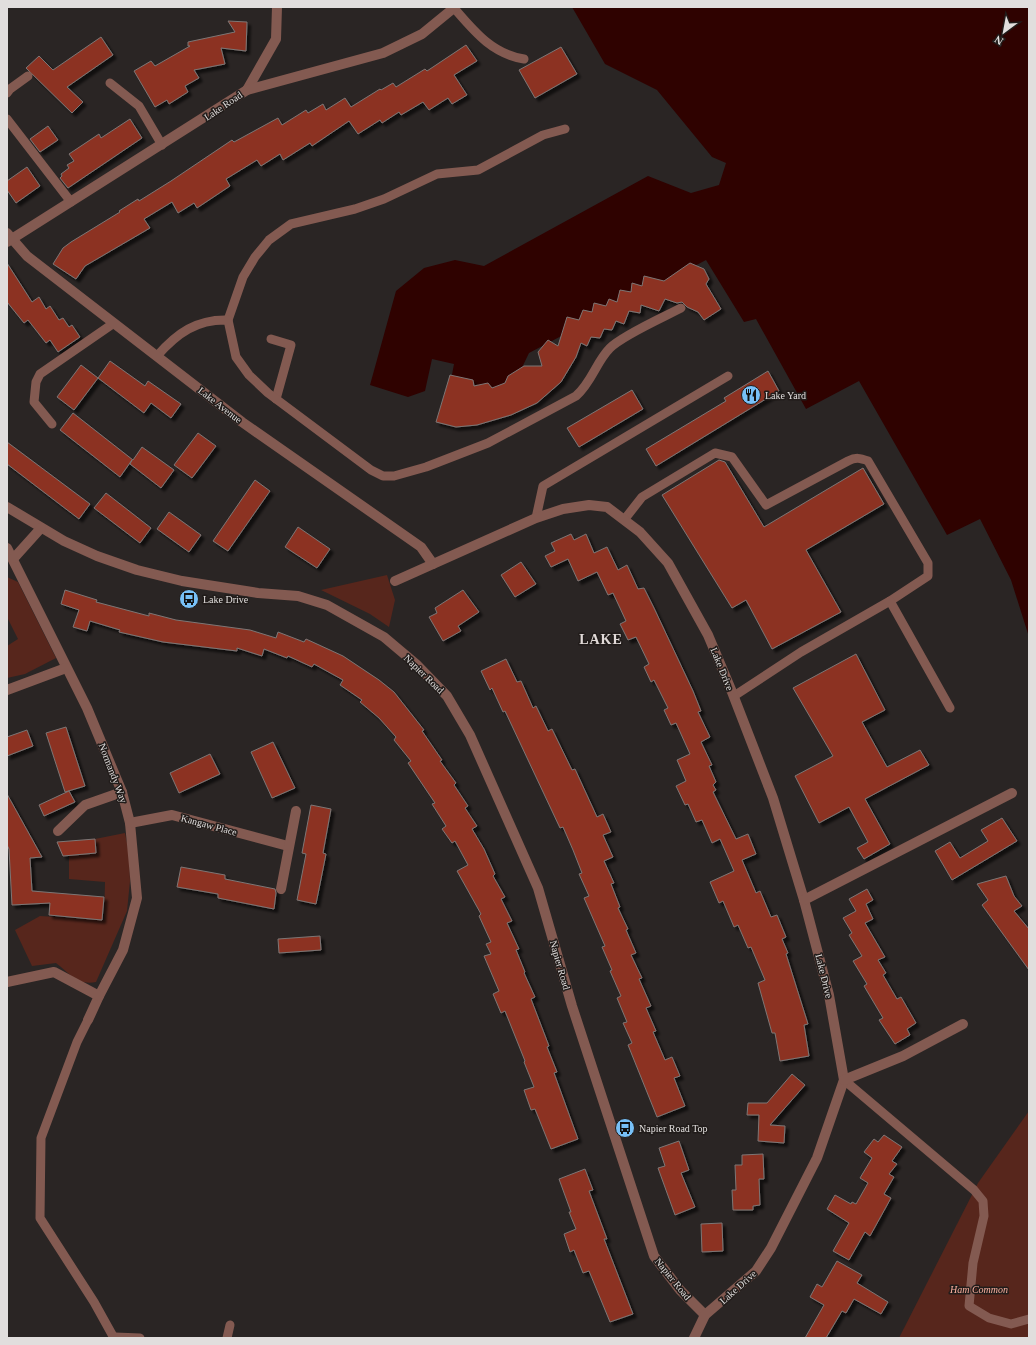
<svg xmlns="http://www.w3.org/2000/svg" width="1036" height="1345" font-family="'Times New Roman',serif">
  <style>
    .green { fill: #57261c }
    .water { fill: #2f0200 }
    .building { fill: #8c3322; stroke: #7d7675; filter: url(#shadow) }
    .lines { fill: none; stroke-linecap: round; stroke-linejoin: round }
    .service { stroke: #835a51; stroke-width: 9 }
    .minor { stroke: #835a51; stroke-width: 10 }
    .labels { text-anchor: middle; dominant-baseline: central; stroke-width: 3; stroke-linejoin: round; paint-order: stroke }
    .street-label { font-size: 10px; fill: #e1dedd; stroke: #211c1a }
    .poi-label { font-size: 10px; fill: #e1dedd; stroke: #211c1a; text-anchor: start }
    .park-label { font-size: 10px; font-style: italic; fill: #fdb1a0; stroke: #211c1a }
    .district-label { font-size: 14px; font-weight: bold; letter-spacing: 1px; fill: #e1dad8; stroke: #211c1a }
  </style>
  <defs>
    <filter id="shadow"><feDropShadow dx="3.5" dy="3.5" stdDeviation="1" flood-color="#0009"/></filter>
  </defs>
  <rect width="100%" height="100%" fill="#2a2524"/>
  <!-- green -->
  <g class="green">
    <polygon points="387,575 395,600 389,627 370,614 321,590"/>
    <polygon points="7,577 18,582 56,658 25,674 7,678 7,646 18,639 7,617"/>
    <path d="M125,833L129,853L130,881L127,911L96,982C78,986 69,973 56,963L32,966L15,930L40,916L104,920L105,882L69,879V855L96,853L95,839Z"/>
    <polygon points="1029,1111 1029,1338 899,1338 978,1183"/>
  </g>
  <!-- water -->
  <polygon class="water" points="572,7 1029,7 1029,637 1011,580 980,519 947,535 859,381 806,409 756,319 744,322 706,260 529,353 516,380 485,401 448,396 454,364 432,359 425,391 408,397 370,385 396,291 424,268 455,260 484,266 648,176 691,193 719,185 726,163 712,157 657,90 605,64"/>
  <!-- building -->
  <g class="building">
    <polygon points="228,21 247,22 246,51 221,48 225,64 194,70 199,78 185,86 188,92 169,104 167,100 155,107 134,71 151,61 155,66 190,46 188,46 188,42 235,32"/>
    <polygon points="101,37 113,55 67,87 83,102 72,113 26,68 39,56 53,70"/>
    <polygon points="466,45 477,61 454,75 467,95 452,104 448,98 429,110 423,102 401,115 399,112 382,123 380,120 358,134 349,121 312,146 310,143 283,160 280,154 261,166 257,160 226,179 230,186 197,208 194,203 178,213 172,202 144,219 150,228 85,266 76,279 53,264 63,248 71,242 120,212 119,211 138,199 139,201 171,181 232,140 234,142 278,118 282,125 306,110 308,113 323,104 326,110 345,98 351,107 380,89 381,90 393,83 396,87 425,69 427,71"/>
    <polygon points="561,47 577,74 535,98 519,70"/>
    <polygon points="130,119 142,138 68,188 60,178 62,176 61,174 69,168 67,165 74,161 69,154 99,134 101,138"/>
    <polygon points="48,126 58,140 40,152 30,139"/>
    <polygon points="27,167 40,186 16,203 7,190 7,181"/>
    <polygon points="7,263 32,302 39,297 46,309 50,306 59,320 63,318 69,327 72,325 80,337 58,352 50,340 46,343 28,320 24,323 7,302"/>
    <polygon points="690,263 704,269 709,279 706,284 721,309 704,320 698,312 687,307 682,302 677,303 665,299 659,311 641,305 640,313 629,311 624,324 616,321 612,330 604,329 600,338 591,337 587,346 581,343 576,357 561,382 537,403 511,415 477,425 456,427 436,422 450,375 473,380 474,386 488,383 492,388 505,383 508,376 524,366 542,366 538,352 548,340 558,346 567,317 579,320 583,310 592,312 594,303 606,306 609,299 617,302 620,290 631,292 632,283 642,286 644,276 664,281"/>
    <polygon points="110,361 145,386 148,381 181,404 171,418 151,403 144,413 98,378"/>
    <polygon points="81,365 98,378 74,410 57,397"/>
    <polygon points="768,371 779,391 656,466 646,449 726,401 724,398"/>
    <polygon points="632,390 643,409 579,447 567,428"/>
    <polygon points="73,413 133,460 142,447 174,470 161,488 130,464 132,460 120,477 60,430"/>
    <polygon points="198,433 216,446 192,478 174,465"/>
    <polygon points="7,442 90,504 79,519 7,464"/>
    <polygon points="719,460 725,462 764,527 863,468 884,504 806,550 841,612 772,649 746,600 732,608 662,495"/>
    <polygon points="255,480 270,491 228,551 213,541"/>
    <polygon points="106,493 151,528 140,543 94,508"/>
    <polygon points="169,512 201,535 189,552 157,529"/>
    <polygon points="298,527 330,549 317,568 285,547"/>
    <polygon points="571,534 574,540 586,534 594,553 607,547 618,570 627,565 638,589 644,588 654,608 693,691 701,711 698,712 710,737 701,742 712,765 709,766 716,782 713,785 716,790 713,792 736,839 748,834 756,854 742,860 756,893 760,891 771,917 777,915 786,937 782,939 788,953 786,954 808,1024 804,1025 809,1056 780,1061 775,1033 772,1033 758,983 765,980 751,947 748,948 738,925 734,927 723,901 719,903 710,882 734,871 720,839 712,843 702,820 696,822 688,804 685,805 676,786 686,781 677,760 690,754 676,723 671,725 664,710 668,708 654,680 651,682 644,667 649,664 636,637 628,640 620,624 626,621 613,593 608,595 597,572 578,581 568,559 551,567 545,556 555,551 551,543"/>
    <polygon points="521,562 536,584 515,597 501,575"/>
    <polygon points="65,590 97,600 96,602 149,616 149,613 176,620 250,630 276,638 278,632 304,642 306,639 343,656 379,680 394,692 424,730 422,731 442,760 440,761 456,783 454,785 468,806 465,808 477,826 472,829 484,849 495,874 493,876 505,897 501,899 512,921 507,923 519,949 516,950 525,972 524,973 535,997 531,999 549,1046 547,1047 557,1072 554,1073 578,1139 551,1149 535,1109 531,1110 524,1090 534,1087 524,1062 525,1061 505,1011 501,1013 493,994 499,991 484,956 491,954 486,944 491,942 479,916 481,914 457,871 468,865 455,841 452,843 442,829 446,826 432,804 435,803 408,763 411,761 394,740 396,737 379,718 360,702 362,700 340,685 343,680 314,664 312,667 288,656 287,658 264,649 262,656 237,648 237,651 163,642 119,632 120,630 90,621 87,631 73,627 79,610 61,604"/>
    <polygon points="463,590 479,612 458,626 461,631 443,641 429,617 437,613 435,608"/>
    <polygon points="856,654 885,710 862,722 887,767 920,750 929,765 865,799 890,844 864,859 857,848 868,842 849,807 819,823 795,776 833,756 793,688"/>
    <polygon points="506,659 517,682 521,681 533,708 536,706 548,731 552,729 572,770 575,769 597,817 603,814 611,832 603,835 613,857 604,861 614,883 611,884 620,907 618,908 628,929 626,930 636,953 631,955 642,978 639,979 651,1006 646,1008 656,1031 653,1032 665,1060 672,1057 680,1076 674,1078 685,1106 657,1117 628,1045 632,1043 623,1023 627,1022 617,998 621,996 610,971 612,970 602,947 605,946 584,898 589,896 579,874 582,873 573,850 563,827 560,828 505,711 503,712 492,688 490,690 481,671"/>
    <polygon points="66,727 85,786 65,792 46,733"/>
    <polygon points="27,730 33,746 7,756 7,737"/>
    <polygon points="273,742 295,788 272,798 251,752"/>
    <polygon points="210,754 220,774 179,793 170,773"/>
    <polygon points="69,791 75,802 44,816 39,805"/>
    <polygon points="7,794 42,857 30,858 32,891 104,897 102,920 49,915 50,903 12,905 9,849 7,845"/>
    <polygon points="311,805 331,809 323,853 326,854 316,904 297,900 306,854 302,853"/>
    <polygon points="1002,818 1017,841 952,880 935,851 950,842 960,858 988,841 981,830"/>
    <polygon points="95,839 96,853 63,856 57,842"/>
    <polygon points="181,867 225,875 225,879 275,889 276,893 274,909 218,898 218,894 177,887"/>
    <polygon points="1006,876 1014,896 1022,906 1014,911 1029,929 1029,970 982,905 988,900 977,884"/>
    <polygon points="867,889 873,900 866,904 873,919 865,923 885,957 878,960 886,973 883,975 897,999 901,997 916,1023 907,1029 910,1035 895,1044 879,1020 883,1018 864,986 867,984 853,961 862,956 849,935 852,933 843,918 856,911 849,899"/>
    <polygon points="320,936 321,950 279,953 278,939"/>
    <polygon points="792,1074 805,1085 770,1125 785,1126 784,1143 758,1141 759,1115 747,1115 748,1103 767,1103"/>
    <polygon points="884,1135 902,1147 892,1161 897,1164 889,1174 894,1177 884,1194 891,1198 870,1236 865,1232 849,1260 833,1251 849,1223 827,1209 835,1195 851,1204 852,1202 856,1204 868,1183 860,1178 872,1158 864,1152 874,1139 878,1142"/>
    <polygon points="679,1141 689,1170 681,1173 695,1207 675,1215 658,1168 665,1166 659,1148"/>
    <polygon points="763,1154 764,1179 759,1179 760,1205 753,1206 753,1210 733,1210 732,1190 736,1190 735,1165 742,1165 742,1155"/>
    <polygon points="585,1169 593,1190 589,1191 607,1239 604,1239 633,1314 610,1322 589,1271 583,1273 574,1250 570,1252 564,1234 576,1229 569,1212 571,1212 559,1179"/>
    <polygon points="722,1223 723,1251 702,1252 701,1224"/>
    <polygon points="837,1261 862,1275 857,1283 888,1302 881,1314 854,1299 846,1313 842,1311 826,1338 805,1338 824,1305 810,1297 817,1284 822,1287"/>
  </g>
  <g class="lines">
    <!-- service -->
    <g class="service">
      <path d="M454,8C474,31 492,54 524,59"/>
      <polyline points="110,83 139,106 162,145"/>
      <polyline points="7,93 10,89 28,76"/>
      <polyline points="7,119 71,202"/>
      <polyline points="228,320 243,277 255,257 269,240 291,224 355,209 384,199 437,174 478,170 543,135 565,129"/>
      <polyline points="271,339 291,345 276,399"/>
      <path d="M157,356C177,333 197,319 228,320L236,357L249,375L268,393L371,470L383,476H394L426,467L488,443L576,396C592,382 596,362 610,348C623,335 664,317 681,308"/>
      <polyline points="52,424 34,402 36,382 40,374 114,323"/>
      <polyline points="536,518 543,486 728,376"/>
      <path d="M624,520L642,497L715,453L732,457L766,505L848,461C856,457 860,458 868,461L928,563V576L890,601"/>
      <polyline points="734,696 801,652 890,601 950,708"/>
      <polyline points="88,1020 77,1042 41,1138 40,1218 94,1302 114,1338"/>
      <polyline points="844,1080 974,1190 983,1201 984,1216 973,1263 969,1306 989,1318 1011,1324 1029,1319"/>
      <polyline points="115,1337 140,1338"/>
      <polyline points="227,1338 230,1325"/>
    </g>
    <!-- minor -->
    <g class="minor">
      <polyline points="247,90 276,39 277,7"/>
      <polyline points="7,233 27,256 242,422 421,547 433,564"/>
      <polyline points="7,242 247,90 383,53 422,34 455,7"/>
      <polyline points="7,507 64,541 97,556 137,570 182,581 258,593 298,596 327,605 384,637 416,664 447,696 470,735 538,888 572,1006 654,1256 680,1290 705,1315"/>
      <polyline points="7,548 87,708 122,792 130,823 137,898 123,950 99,996 88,1020"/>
      <polyline points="14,558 41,528"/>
      <polyline points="395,581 536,518 563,509 589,505 607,507 640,532 668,563 708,635 732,692 773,798 804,900 829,995 844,1080 817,1158 771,1248 756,1271 705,1315 694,1338"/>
      <polyline points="7,690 66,668"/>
      <polyline points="130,823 172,815 288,846"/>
      <polyline points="58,831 85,805 122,792"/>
      <polyline points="281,889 296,811"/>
      <polyline points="804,900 1012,793"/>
      <polyline points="7,982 54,972 99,996"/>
      <polyline points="844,1080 903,1056 963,1024"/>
    </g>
  </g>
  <!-- icons -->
  <defs>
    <g id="restaurant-disc" transform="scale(1)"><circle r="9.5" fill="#77c0f7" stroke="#211c1a"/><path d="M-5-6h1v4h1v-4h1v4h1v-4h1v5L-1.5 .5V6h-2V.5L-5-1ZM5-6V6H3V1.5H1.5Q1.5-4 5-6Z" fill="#111"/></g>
    <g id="bus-disc" transform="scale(1)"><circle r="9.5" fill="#77c0f7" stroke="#211c1a"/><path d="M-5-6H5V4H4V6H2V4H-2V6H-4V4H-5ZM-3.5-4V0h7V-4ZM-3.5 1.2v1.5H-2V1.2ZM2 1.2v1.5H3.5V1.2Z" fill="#111"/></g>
  </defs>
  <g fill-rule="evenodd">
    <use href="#restaurant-disc" x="751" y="395"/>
    <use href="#bus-disc" x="189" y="599"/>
    <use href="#bus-disc" x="625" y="1128"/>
  </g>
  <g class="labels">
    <!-- street labels -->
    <g class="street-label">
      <text transform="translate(223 106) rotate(-34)">Lake Road</text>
      <text transform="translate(220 405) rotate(38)">Lake Avenue</text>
      <text transform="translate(722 669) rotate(68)">Lake Drive</text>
      <text transform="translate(424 674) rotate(44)">Napier Road</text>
      <text transform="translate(113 773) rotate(69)">Normandy Way</text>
      <text transform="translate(209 825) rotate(15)">Kangaw Place</text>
      <text transform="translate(560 965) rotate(74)">Napier Road</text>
      <text transform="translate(824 976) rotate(76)">Lake Drive</text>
      <text transform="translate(673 1279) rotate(51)">Napier Road</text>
      <text transform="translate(738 1287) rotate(-42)">Lake Drive</text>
    </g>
    <!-- poi labels -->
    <g class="poi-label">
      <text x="765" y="395">Lake Yard</text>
      <text x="203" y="599">Lake Drive</text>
      <text x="639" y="1128">Napier Road Top</text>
    </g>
    <!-- park labels -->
    <g class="park-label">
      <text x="979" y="1289">Ham Common</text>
    </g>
    <!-- district labels -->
    <g class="district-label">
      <text x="601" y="639">LAKE</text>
    </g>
  </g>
  <!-- border -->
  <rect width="1036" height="1345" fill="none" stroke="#e1dedd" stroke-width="16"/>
  <!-- north arrow -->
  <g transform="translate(1004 32) rotate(212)" stroke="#211c1a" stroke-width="3" paint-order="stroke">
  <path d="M0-3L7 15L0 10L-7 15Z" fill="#e1dedd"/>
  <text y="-6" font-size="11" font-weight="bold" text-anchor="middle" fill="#e1dedd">N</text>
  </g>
</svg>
